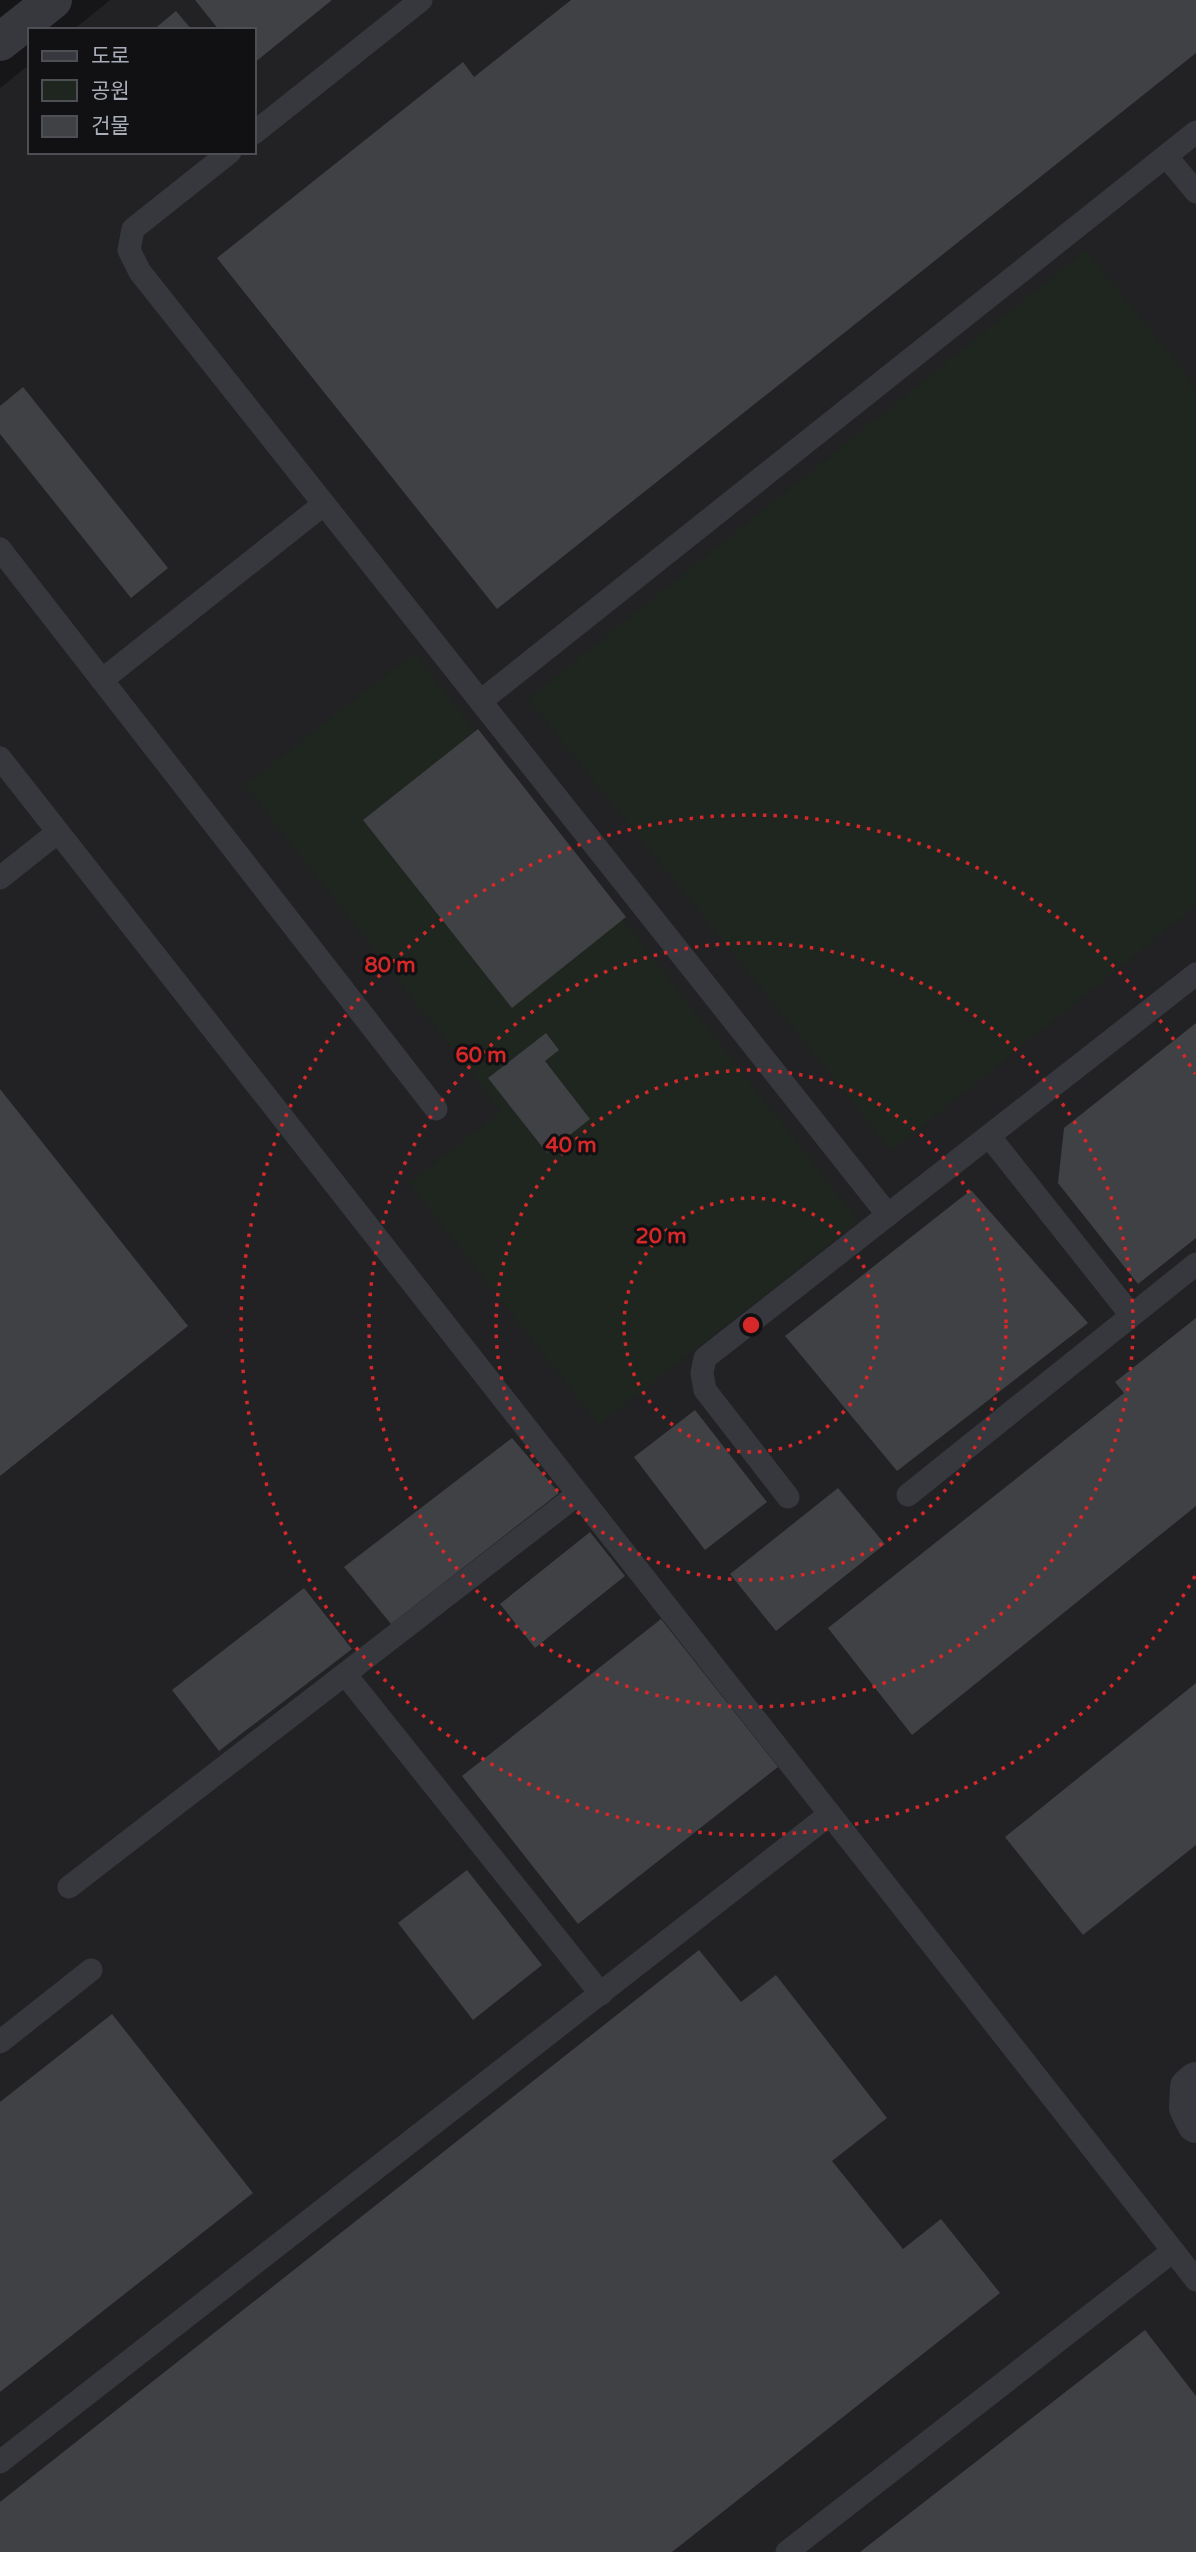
<svg xmlns="http://www.w3.org/2000/svg" width="1196" height="2552" font-family="'Varela Round','Noto Sans KR',sans-serif">
  <style>
    .built { fill: #222225 }
    .green { fill: #1e261f }
    .building { fill: #404145 }
    .lines { fill: none; stroke-linecap: round; stroke-linejoin: round }
    .service { stroke: #37383d; stroke-width: 23 }
    .minor { stroke: #37383d; stroke-width: 38 }
    .ring { fill: none; stroke: #d62828; stroke-width: 3.5; stroke-dasharray: 3.5 7 }
    .centre { fill: #d62828; stroke: #111113; stroke-width: 3.5 }
    .ring-label { font-size: 21px; text-anchor: middle; font-weight: bold; fill: #d62828; stroke: #111113; stroke-width: 6; stroke-linejoin: round; paint-order: stroke }
  </style>
  <rect width="100%" height="100%" fill="#161618"/>
  <!-- built -->
  <polygon class="built" points="110,0 1196,0 1196,2552 0,2552 0,88 30,64 30,152 254,152 254,30 73,30"/>
  <!-- green -->
  <g class="green">
    <polygon points="1086,250 1196,387 1196,906 892,1151 528,699"/>
    <polygon points="414,653 859,1221 599,1425 409,1183 501,1111 245,785"/>
  </g>
  <!-- building -->
  <g class="building">
    <polygon points="195,0 332,0 254,63 254,30 219,30"/>
    <polygon points="571,0 1196,0 1196,53 497,609 217,258 463,62 474,77"/>
    <polygon points="176,11 192,30 153,30"/>
    <polygon points="23,387 168,568 131,598 0,434 0,406"/>
    <polygon points="478,729 626,917 512,1008 363,820"/>
    <polygon points="1196,1023 1196,1238 1138,1284 1058,1183 1064,1128"/>
    <polygon points="546,1033 559,1050 545,1061 590,1119 547,1153 488,1078"/>
    <polygon points="0,1089 188,1326 0,1476"/>
    <polygon points="971,1190 1088,1323 897,1471 785,1336"/>
    <polygon points="1196,1318 1196,1506 912,1735 828,1628 1124,1393 1115,1382"/>
    <polygon points="695,1410 767,1502 705,1550 634,1457"/>
    <polygon points="512,1438 559,1493 391,1624 344,1567"/>
    <polygon points="838,1488 885,1544 776,1631 730,1574"/>
    <polygon points="590,1532 625,1576 535,1648 500,1604"/>
    <polygon points="304,1588 352,1649 219,1751 172,1690"/>
    <polygon points="661,1619 778,1767 578,1924 462,1776"/>
    <polygon points="1196,1683 1196,1845 1083,1935 1005,1837"/>
    <polygon points="467,1870 542,1965 473,2020 398,1923"/>
    <polygon points="699,1950 741,2002 776,1975 887,2118 832,2161 903,2249 941,2219 1000,2293 672,2552 0,2552 0,2502"/>
    <polygon points="112,2014 253,2193 0,2392 0,2102"/>
    <polygon points="1145,2330 1196,2396 1196,2552 860,2552"/>
  </g>
  <g class="lines">
    <!-- service -->
    <g class="service">
      <polyline points="254,133 421,0"/>
      <polyline points="230,152 133,229 129,250 140,272 888,1215"/>
      <polyline points="1166,156 1196,192"/>
      <polyline points="0,549 436,1109"/>
      <polyline points="102,680 324,504"/>
      <polyline points="481,701 1196,132"/>
      <polyline points="0,758 1196,2280"/>
      <polyline points="0,878 58,832"/>
      <polyline points="989,1136 1131,1315"/>
      <polyline points="908,1495 1196,1264"/>
      <polyline points="788,1497 705,1390 702,1373 705,1358 1196,974"/>
      <polyline points="345,1674 601,1994"/>
      <polyline points="69,1887 578,1494"/>
      <polyline points="0,2042 91,1970"/>
      <polyline points="0,2462 830,1814"/>
      <polyline points="787,2552 1173,2251"/>
    </g>
    <!-- minor -->
    <g class="minor">
      <polyline points="0,42 53,0"/>
      <polyline points="1196,2081 1189,2087 1188,2108 1196,2124"/>
    </g>
  </g>
  <!-- distance rings -->
  <g class="ring">
    <circle cx="751" cy="1325" r="127"/>
    <circle cx="751" cy="1325" r="255"/>
    <circle cx="751" cy="1325" r="382"/>
    <path d="M1195 1576A510 510 0 1 1 1195 1074"/>
  </g>
  <circle cx="751" cy="1325" r="10" class="centre"/>
  <g class="ring-label">
    <text x="390" y="972">80 m</text>
    <text x="481" y="1062">60 m</text>
    <text x="571" y="1152">40 m</text>
    <text x="661" y="1243">20 m</text>
  </g>
  <!-- legend -->
  <rect x="28" y="28" width="228" height="126" fill="#111113" stroke="#4d4f55" stroke-width="2"/>
  <rect x="42" y="51" width="35" height="10" fill="#37383d" stroke="#4d4f55" stroke-width="2"/>
  <text x="91" y="63" font-size="21" fill="#a8adb8">도로</text>
  <rect x="42" y="80" width="35" height="21" fill="#1e261f" stroke="#4d4f55" stroke-width="2"/>
  <text x="91" y="98" font-size="21" fill="#a8adb8">공원</text>
  <rect x="42" y="116" width="35" height="21" fill="#404145" stroke="#4d4f55" stroke-width="2"/>
  <text x="91" y="133" font-size="21" fill="#a8adb8">건물</text>
</svg>
